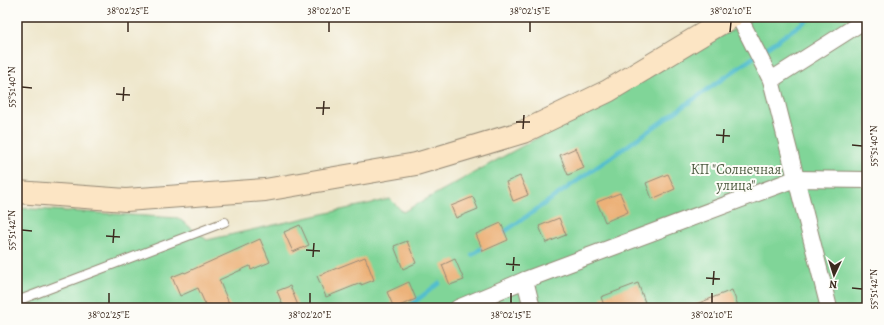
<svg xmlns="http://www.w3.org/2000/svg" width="884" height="325" font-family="Alegreya,serif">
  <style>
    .green { fill: #80d598; stroke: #5e805b }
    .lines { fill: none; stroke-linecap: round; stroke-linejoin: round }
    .stream { stroke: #53bece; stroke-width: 4.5 }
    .building { fill: #ecb178 }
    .service-casing { stroke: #948874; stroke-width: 10 }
    .minor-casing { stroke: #948874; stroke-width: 18 }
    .secondary-casing { stroke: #948874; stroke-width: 24 }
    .service { stroke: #fff; stroke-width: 8 }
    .minor { stroke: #fff; stroke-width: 16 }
    .secondary { stroke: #fce5c4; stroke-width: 22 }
    .ticks { fill: none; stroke: #3b2a1e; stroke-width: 1.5 }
    .labels { text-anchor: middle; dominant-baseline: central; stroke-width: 4; stroke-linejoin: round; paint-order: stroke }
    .park-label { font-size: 14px; fill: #505d43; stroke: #fdfcf7 }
    .neatline { fill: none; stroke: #3b2a1e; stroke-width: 1.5 }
    .ticks-label { font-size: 10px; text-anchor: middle; fill: #3b2a1e }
  </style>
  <rect width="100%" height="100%" fill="#fdfcf7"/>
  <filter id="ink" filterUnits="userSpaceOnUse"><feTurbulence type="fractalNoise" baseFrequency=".025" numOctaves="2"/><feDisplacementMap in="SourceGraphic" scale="8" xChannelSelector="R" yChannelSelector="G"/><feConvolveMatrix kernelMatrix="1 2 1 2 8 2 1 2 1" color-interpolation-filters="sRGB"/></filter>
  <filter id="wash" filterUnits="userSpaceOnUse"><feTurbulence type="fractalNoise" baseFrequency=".012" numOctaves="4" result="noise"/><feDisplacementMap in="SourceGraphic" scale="16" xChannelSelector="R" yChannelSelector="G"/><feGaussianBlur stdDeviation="0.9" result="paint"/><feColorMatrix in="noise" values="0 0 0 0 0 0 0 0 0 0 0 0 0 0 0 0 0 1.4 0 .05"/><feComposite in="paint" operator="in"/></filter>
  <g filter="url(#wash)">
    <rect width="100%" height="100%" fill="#eee6ca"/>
    <!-- green -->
    <polygon class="green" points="756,17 867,17 867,308 17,308 17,208 178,218 207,240 390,199 403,212"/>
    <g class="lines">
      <!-- stream -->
      <g class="stream">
        <polyline points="500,235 811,17"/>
        <polyline points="472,255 486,245"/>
        <polyline points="407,308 439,283"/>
      </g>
    </g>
    <g id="blocks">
      <!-- building -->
      <g class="building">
        <polygon points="576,148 584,168 568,175 560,155"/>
        <polygon points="668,174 675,189 652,199 646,183"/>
        <polygon points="520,176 528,195 513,201 506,182"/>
        <polygon points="620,193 628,212 605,222 597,202"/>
        <polygon points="473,197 478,209 456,218 451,206"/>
        <polygon points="559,218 566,235 546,243 539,226"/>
        <polygon points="501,223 508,240 483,251 476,234"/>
        <polygon points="300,225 309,245 293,252 284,232"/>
        <polygon points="260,239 270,262 251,270 250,266 219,280 231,308 207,308 198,288 180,296 172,277 184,272 185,273"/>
        <polygon points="407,241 416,263 403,269 394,246"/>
        <polygon points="365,257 374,280 361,285 361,283 326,297 317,276"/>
        <polygon points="455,259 464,280 450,285 442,265"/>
        <polygon points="409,282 416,299 394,308 387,292"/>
        <polygon points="638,283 647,308 605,308 601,297"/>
        <polygon points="290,286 299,308 284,308 277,291"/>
        <polygon points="732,290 739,308 689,308 689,307"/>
      </g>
    </g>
  </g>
  <g filter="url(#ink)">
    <use href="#blocks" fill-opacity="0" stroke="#948874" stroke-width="1"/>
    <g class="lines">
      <!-- service casing -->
      <g class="service-casing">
        <polyline id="service" points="17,301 225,222"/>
      </g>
      <!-- minor casing -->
      <g class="minor-casing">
        <g id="minor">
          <polyline points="739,17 771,80 829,308"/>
          <polyline points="771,80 867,19"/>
          <polyline points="458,308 525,280"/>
          <polyline points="532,308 525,280 795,179 867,180"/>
        </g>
      </g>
      <!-- secondary casing -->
      <g class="secondary-casing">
        <polyline id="secondary" points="17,192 126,200 265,190 416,164 523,132 608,91 731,17"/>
      </g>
      <!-- service -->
      <use href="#service" class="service"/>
      <!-- minor -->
      <use href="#minor" class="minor"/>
      <!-- secondary -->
      <use href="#secondary" class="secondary"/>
    </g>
  </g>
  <!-- ticks -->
  <path class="ticks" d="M128,32V22M329,32V22M530,32V22M730,32L731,22M22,87L32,88M116,94L130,95M123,101L124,87M316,108H330M323,115L324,101M516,122H530M523,129L524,115M716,135L730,136M723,143L724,129M852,145L862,146M22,230L32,231M106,236L120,237M113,243L114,229M306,250L320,251M313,257L314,243M506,264L520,265M513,271L514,257M706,278L720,279M713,285L714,271M852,288L862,289M109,303V293M310,303V293M511,303V293M712,303V293"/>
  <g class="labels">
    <!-- park labels -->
    <g class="park-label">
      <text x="736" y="169">КП "Солнечная<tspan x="736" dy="16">улица"</tspan></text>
    </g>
  </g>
  <!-- margin -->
  <rect width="884" height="325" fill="none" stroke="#fdfcf7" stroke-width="44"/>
  <!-- north arrow -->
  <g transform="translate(834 275) rotate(184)" stroke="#fdfcf7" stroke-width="3" paint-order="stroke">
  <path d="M0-3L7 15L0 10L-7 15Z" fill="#3b2a1e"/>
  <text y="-6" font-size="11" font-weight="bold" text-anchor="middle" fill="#3b2a1e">N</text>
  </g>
  <rect x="22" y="22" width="840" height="281" class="neatline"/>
  <g class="ticks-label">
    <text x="128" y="14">38°02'25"E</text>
    <text x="329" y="14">38°02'20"E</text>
    <text x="530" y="14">38°02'15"E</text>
    <text x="731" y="14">38°02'10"E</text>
    <text transform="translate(11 87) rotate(-90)" y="4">55°51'40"N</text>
    <text transform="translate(873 146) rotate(-90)" y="4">55°51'40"N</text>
    <text transform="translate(11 230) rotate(-90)" y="4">55°51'42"N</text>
    <text transform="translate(873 289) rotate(-90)" y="4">55°51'42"N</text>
    <text x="109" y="318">38°02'25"E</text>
    <text x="310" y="318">38°02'20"E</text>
    <text x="511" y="318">38°02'15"E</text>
    <text x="712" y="318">38°02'10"E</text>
  </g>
</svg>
